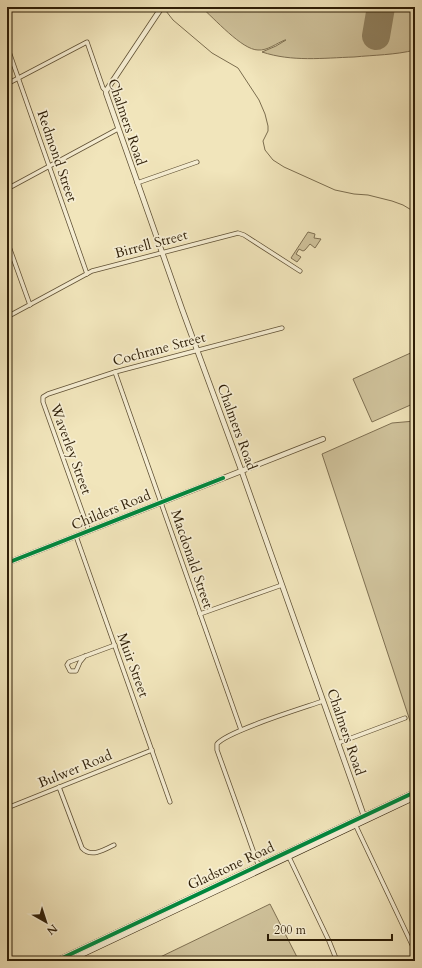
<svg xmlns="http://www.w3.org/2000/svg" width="422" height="968" font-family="Cardo,serif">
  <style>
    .green { fill: #d0c39c; stroke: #7f7052 }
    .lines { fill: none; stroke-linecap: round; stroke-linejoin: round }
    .stream { stroke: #7b6d4e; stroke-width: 1 }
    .runway { stroke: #908261; stroke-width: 28 }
    .minor-casing { stroke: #5f5034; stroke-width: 5 }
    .tertiary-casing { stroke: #5f5034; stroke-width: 6 }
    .secondary-casing { stroke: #2e1e07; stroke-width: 6 }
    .minor { stroke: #f6eed3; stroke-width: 3.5 }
    .tertiary { stroke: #f6eed3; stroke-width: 4.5 }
    .secondary { stroke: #f6eed3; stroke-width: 5 }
    .cycleway-casing { stroke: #f6eed3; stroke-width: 6 }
    .cycleway { stroke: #00873e; stroke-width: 4 }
    .labels { text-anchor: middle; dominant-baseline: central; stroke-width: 3.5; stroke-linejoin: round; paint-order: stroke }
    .street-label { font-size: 14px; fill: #2e1e07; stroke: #f6eed3 }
  </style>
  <rect width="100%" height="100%" fill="#f1e5bb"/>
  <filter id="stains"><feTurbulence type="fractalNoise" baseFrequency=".005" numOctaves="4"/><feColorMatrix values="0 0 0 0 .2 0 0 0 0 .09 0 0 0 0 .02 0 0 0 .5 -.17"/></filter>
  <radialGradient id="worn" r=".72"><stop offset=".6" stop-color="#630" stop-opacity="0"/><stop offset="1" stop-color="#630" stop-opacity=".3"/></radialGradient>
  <!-- green -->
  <g class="green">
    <path d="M201,7H221L232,11L234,7H415V50C395,55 374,55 354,57C323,58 292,62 262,52L276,46L286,40H285C277,43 267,51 258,50C242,50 214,18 201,7Z"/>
    <polygon points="308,232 315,234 314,238 321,239 315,248 310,244 305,250 303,251 299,249 296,254 301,257 297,262 291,258"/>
    <polygon points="415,351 415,403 372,422 353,379"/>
    <polygon points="415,421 415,736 322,454 392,423"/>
    <polygon points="270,904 299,961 152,961"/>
  </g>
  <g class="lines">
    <!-- stream -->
    <polyline class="stream" points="166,11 173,20 212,53 238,68 259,100 265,114 268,126 268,131 263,141 265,150 273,160 284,167 335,190 354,194 368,195 392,201 403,205 413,211 415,211"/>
    <!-- runway -->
    <polyline class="runway" points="376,36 381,7"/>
    <!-- minor casing -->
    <g class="minor-casing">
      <g id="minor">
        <polyline points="7,46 87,274"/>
        <polyline points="7,84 87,42 103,88 106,91"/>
        <polyline points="137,183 197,162"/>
        <polyline points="7,189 118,129"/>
        <polyline points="7,241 30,305"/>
        <polyline points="7,317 92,271 238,233 244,235 300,271"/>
        <polyline points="115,372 241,730"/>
        <polyline points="89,531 43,402 43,397 48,394 115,372 282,328"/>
        <polyline points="76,536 170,802"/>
        <polyline points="200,614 282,585"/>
        <polyline points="85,656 80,662 76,671 70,671 67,665 69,662 115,645"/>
        <polyline points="338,743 405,718"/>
        <path d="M59,787L82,848C91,858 104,850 114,845"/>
        <polyline points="7,808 152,750"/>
        <polyline points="355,824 415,951"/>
        <polyline points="288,855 329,941 337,961"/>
        <path d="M259,867L217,750V744C227,731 303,708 323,701"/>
      </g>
    </g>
    <!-- tertiary casing -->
    <g class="tertiary-casing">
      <g id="tertiary">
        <polyline points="162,7 106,91 106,93 182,309 243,475 365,819"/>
        <polyline points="7,563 323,439"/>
      </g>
    </g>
    <!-- secondary casing -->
    <g class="secondary-casing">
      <g id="secondary">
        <polyline points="7,951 10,961"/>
        <polyline points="56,961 415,792"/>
        <polyline points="68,961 415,797"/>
      </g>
    </g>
    <!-- minor -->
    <use href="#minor" class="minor"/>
    <!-- tertiary -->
    <use href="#tertiary" class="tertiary"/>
    <!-- secondary -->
    <use href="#secondary" class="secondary"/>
    <!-- cycleway casing -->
    <g class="cycleway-casing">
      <g id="cycleway">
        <polyline points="7,563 223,478"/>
        <polyline points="56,961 415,792"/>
      </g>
    </g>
    <!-- cycleway -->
    <use href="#cycleway" class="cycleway"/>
  </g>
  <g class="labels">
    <!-- street labels -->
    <g class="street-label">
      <text transform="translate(127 122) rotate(71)">Chalmers Road</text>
      <text transform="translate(57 156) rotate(71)">Redmond Street</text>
      <text transform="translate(151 244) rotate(-15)">Birrell Street</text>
      <text transform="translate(159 349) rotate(-15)">Cochrane Street</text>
      <text transform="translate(237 427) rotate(70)">Chalmers Road</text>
      <text transform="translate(71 449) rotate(70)">Waverley Street</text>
      <text transform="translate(111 510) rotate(-22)">Childers Road</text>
      <text transform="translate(192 559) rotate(71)">Macdonald Street</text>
      <text transform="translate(133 665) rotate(70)">Muir Street</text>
      <text transform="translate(346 732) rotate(71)">Chalmers Road</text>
      <text transform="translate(75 769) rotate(-22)">Bulwer Road</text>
      <text transform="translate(231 866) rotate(-25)">Gladstone Road</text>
    </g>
  </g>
  <!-- margin -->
  <rect width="422" height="968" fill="none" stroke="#f1e5bb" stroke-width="24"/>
  <rect x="8" y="8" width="406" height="952" fill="none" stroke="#2e1e07" stroke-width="2"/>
  <rect x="12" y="12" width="398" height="944" fill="none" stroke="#2e1e07"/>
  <!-- north arrow -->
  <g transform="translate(46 922) rotate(141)" stroke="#f6eed3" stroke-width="3" paint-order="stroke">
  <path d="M0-3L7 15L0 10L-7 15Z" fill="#2e1e07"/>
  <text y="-6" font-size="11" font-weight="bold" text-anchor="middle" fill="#2e1e07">N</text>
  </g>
  <!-- scale -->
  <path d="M268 934v6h124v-6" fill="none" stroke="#2e1e07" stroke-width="2"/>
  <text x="274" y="934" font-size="12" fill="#2e1e07" stroke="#f6eed3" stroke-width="3" paint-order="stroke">200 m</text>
  <rect width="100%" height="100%" filter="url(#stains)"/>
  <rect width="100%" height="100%" fill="url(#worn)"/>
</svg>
